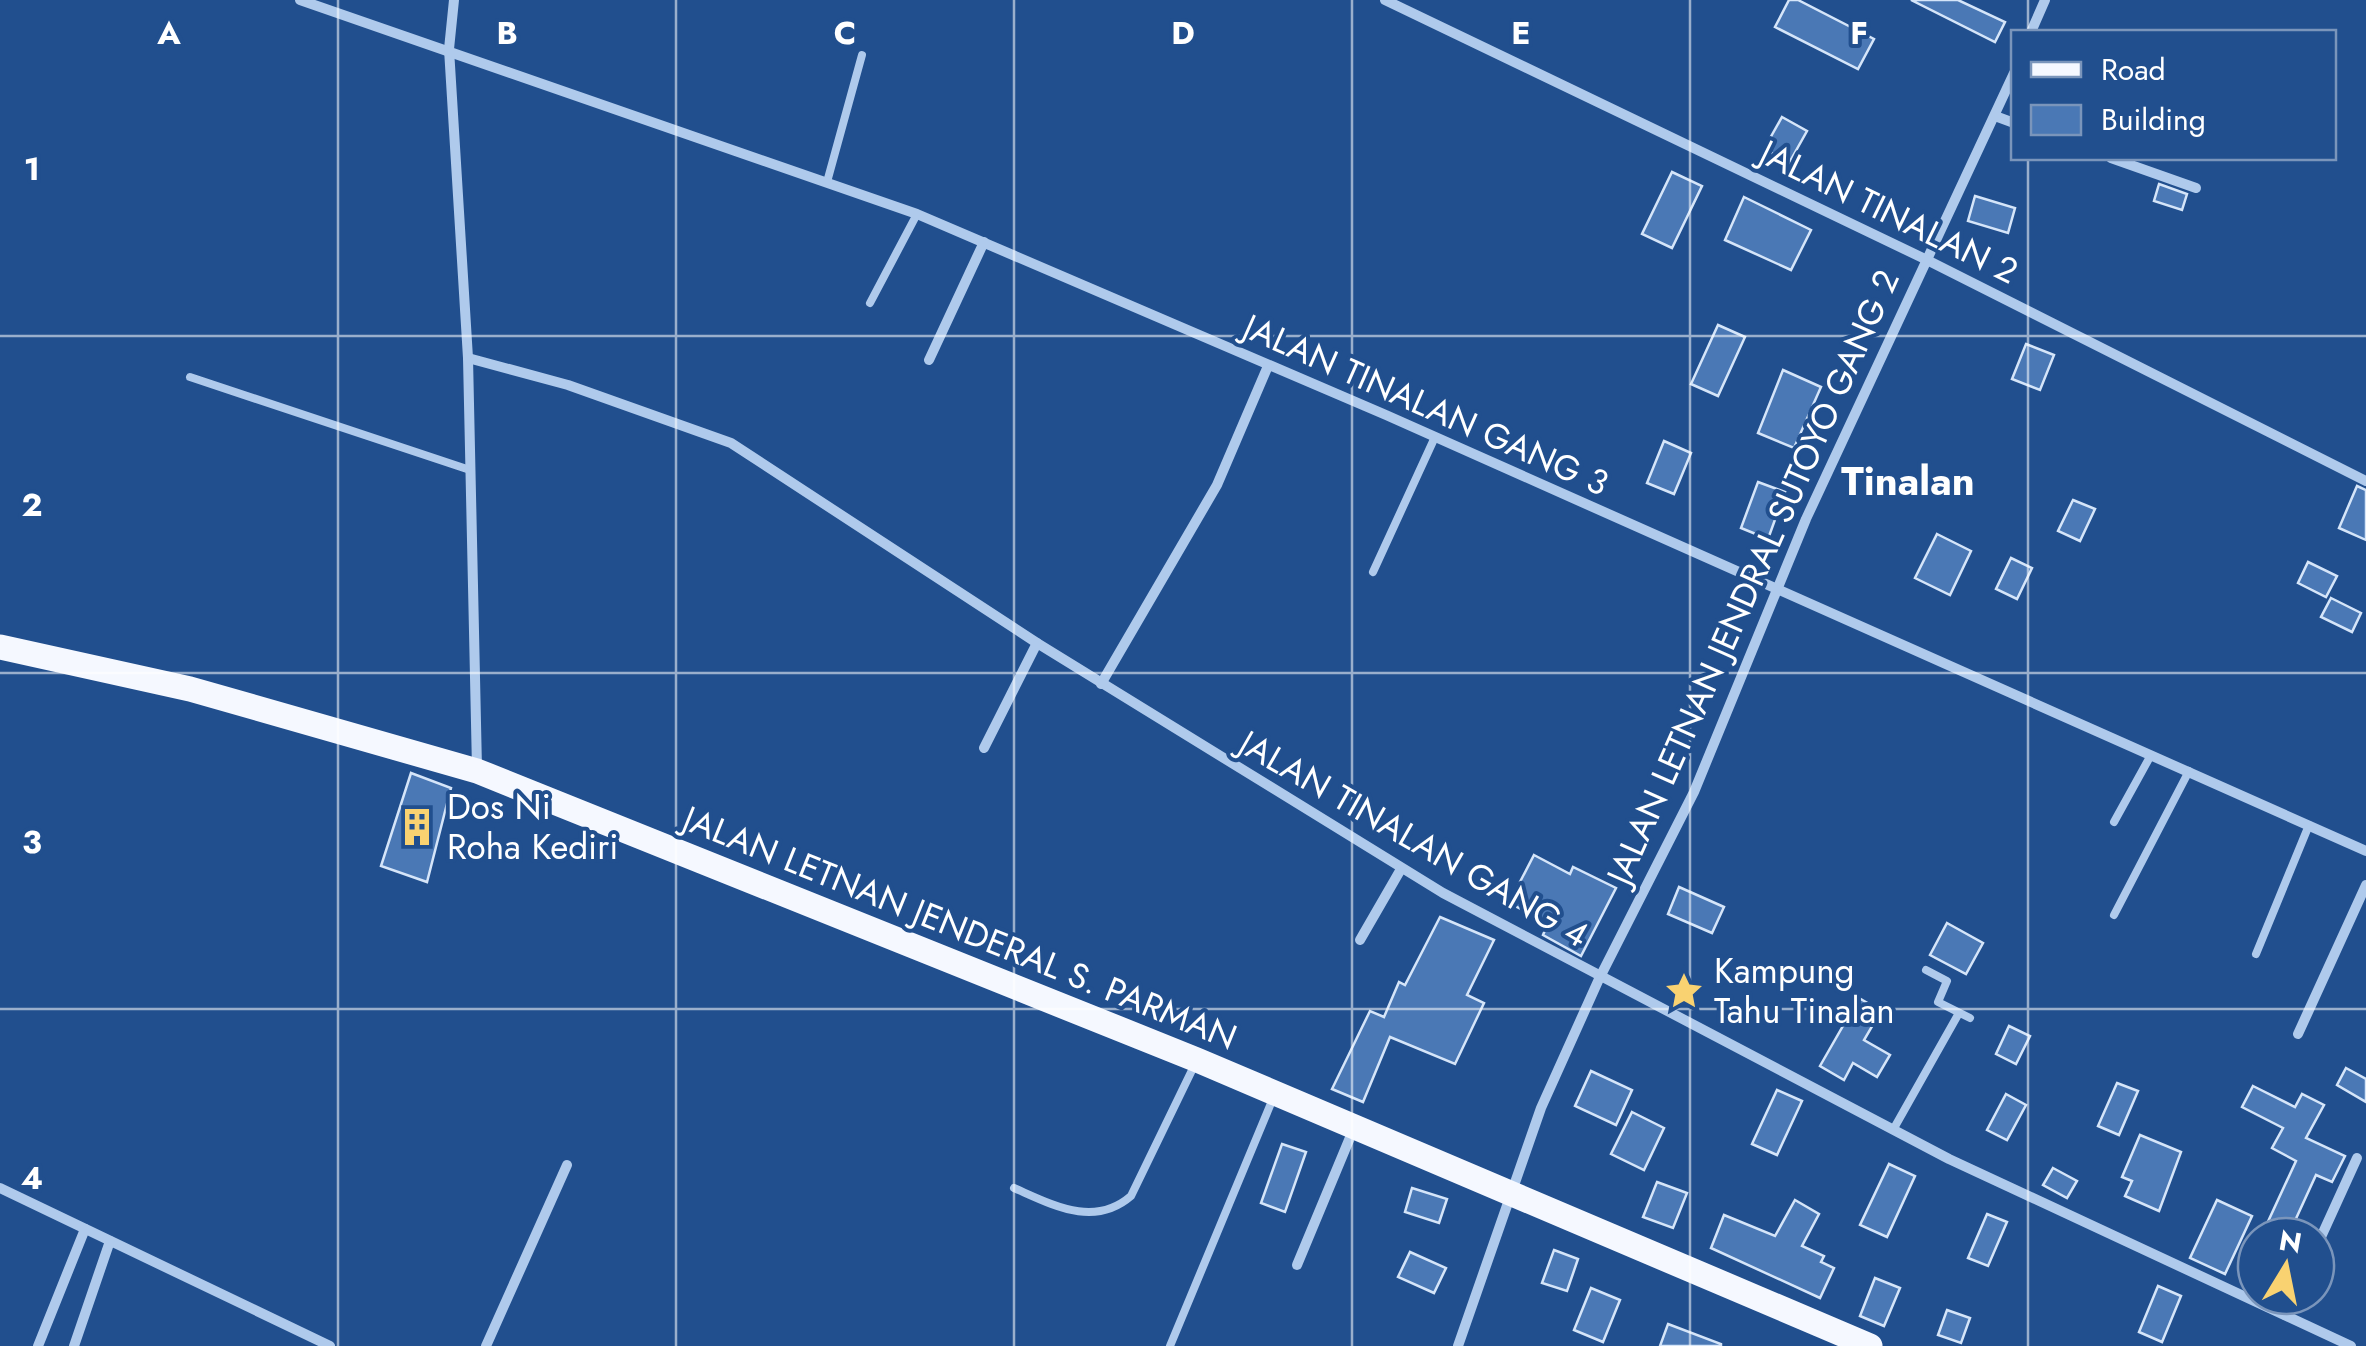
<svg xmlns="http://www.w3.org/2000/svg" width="2366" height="1346" font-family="Jost,sans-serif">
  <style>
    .building { fill: #4a78b5; stroke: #d5e5f9; stroke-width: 2.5 }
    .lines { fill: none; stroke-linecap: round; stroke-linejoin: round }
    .lane { stroke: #afcaec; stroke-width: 8 }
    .street { stroke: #afcaec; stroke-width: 10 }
    .primary { stroke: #f5f8ff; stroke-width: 25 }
    .grid { fill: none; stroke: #fff; stroke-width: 2.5; stroke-opacity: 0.55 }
    .labels { text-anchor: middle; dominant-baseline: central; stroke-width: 8; stroke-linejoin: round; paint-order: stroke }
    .street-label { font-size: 35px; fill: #fff; stroke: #214f8e }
    .poi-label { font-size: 35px; fill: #fff; stroke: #214f8e; text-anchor: start }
    .quarter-label { font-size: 40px; font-weight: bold; fill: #fff; stroke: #214f8e }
    .grid-label { font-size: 32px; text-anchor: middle; font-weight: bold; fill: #fff; stroke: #214f8e; stroke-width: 8; stroke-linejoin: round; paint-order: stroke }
  </style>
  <rect width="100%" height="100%" fill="#214f8e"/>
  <!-- building -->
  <g class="building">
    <polygon points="1789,0 1798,0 1874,39 1858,69 1775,27"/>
    <polygon points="1911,0 1958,0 2005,22 1995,42"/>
    <polygon points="1782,117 1807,131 1789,163 1764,149"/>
    <polygon points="1672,172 1702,186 1672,248 1642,234"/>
    <polygon points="2159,184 2187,194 2182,210 2154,201"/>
    <polygon points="1975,196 2015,208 2008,233 1968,221"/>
    <polygon points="1744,197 1811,230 1791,270 1725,240"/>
    <polygon points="1718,325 1745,337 1718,396 1691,384"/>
    <polygon points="2026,344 2054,355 2040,390 2012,379"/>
    <polygon points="1783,370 1821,387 1794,448 1758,433"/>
    <polygon points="1664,441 1691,453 1674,494 1647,483"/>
    <polygon points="1758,482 1785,492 1768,539 1741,528"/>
    <polygon points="2357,486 2366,490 2366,540 2339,528"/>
    <polygon points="2073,500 2095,509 2080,541 2058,531"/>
    <polygon points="1937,534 1971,551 1950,595 1915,578"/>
    <polygon points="2011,558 2032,568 2017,599 1996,589"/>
    <polygon points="2308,562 2337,576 2326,597 2298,583"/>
    <polygon points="2331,598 2361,613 2352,632 2321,617"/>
    <polygon points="411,773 451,788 427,882 381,866"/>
    <polygon points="1534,855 1570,874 1573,867 1616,888 1581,956 1543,935 1548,923 1509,903"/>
    <polygon points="1679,887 1724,907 1712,933 1668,914"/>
    <polygon points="1440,917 1494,940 1467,995 1484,1003 1455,1064 1390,1037 1363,1102 1332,1089 1370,1011 1384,1017 1399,982 1405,985"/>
    <polygon points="1947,923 1983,943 1966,974 1930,955"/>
    <polygon points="1859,998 1881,1011 1864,1040 1890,1055 1877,1077 1853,1063 1844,1080 1820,1066"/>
    <polygon points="2009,1026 2030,1036 2016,1064 1996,1054"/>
    <polygon points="2346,1068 2366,1079 2366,1102 2337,1085"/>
    <polygon points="1591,1071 1632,1090 1616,1125 1575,1106"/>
    <polygon points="2117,1083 2138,1091 2119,1135 2098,1126"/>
    <polygon points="2253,1086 2295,1107 2302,1094 2324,1105 2306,1138 2345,1156 2332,1182 2316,1175 2288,1236 2266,1226 2296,1161 2272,1148 2283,1128 2242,1107"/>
    <polygon points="1777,1090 1802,1101 1777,1155 1752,1144"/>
    <polygon points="2006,1094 2026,1105 2007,1140 1987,1130"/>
    <polygon points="1632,1112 1664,1128 1644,1170 1611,1154"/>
    <polygon points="2140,1135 2181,1152 2159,1211 2125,1196 2132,1181 2122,1177"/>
    <polygon points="1282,1144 1306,1152 1285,1212 1261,1203"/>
    <polygon points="1889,1164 1915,1176 1887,1237 1860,1225"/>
    <polygon points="2053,1168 2077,1181 2067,1198 2043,1185"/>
    <polygon points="1657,1182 1687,1193 1673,1228 1643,1217"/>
    <polygon points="1412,1188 1447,1199 1439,1223 1405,1212"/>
    <polygon points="1795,1200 1819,1214 1802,1246 1824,1256 1821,1262 1834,1268 1820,1298 1711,1248 1724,1215 1775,1236"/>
    <polygon points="2217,1200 2252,1216 2225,1274 2190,1258"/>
    <polygon points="1987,1214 2007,1222 1988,1266 1968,1258"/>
    <polygon points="1554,1250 1578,1259 1567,1291 1542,1283"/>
    <polygon points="1410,1252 1446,1268 1434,1293 1398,1277"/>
    <polygon points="1875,1278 1900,1288 1884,1326 1860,1316"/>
    <polygon points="2158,1286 2181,1296 2162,1342 2139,1332"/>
    <polygon points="1591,1288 1620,1300 1603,1342 1574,1330"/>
    <polygon points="1947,1310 1970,1318 1961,1343 1938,1335"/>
    <polygon points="1668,1324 1721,1344 1721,1346 1660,1346"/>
  </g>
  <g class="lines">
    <!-- lane -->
    <g class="lane">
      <polyline points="827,182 862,55"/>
      <polyline points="870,303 917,214"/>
      <polyline points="190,377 470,470"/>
      <polyline points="1373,572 1435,437"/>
      <polyline points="2114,822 2151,755"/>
      <polyline points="2114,915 2189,771"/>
      <polyline points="2256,954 2309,825"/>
      <polyline points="1926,970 1947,981 1938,1002 1970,1018"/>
      <polyline points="1893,1130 1959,1013"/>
      <path d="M1014,1188C1053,1205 1094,1228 1131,1196L1195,1064"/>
      <polyline points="1170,1346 1274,1096"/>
    </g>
    <!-- street -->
    <g class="street">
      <polyline points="300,0 917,214 1386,415 2366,851"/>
      <polyline points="454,0 449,49 468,358 477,768"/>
      <polyline points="1385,0 1925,259 2366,481"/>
      <polyline points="2031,32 2045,0"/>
      <polyline points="1995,116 2014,123"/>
      <polyline points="2111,158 2196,188"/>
      <polyline points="468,358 568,385 731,443 1037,643 1443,893 1949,1159 2351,1346"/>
      <polyline points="929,360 984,242"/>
      <polyline points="1101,684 1217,485 1268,366"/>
      <polyline points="984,748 1037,643"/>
      <polyline points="1360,940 1401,869"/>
      <polyline points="2298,1034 2366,885"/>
      <polyline points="0,1188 330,1346"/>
      <polyline points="2316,1248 2357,1158"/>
      <polyline points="1297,1265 1354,1128"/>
      <polyline points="2285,1315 2294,1296"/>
      <polyline points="38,1346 85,1229"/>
      <polyline points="74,1346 110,1241"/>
      <polyline points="486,1346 567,1165"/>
      <polyline points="1458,1346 1541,1108 1599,979 1694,792 1806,519 2014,73"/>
    </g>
    <!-- primary -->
    <polyline class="primary" points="0,647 190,689 477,771 1197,1060 1870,1346"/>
  </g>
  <!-- grid -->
  <path class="grid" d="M338,0V1346M676,0V1346M1014,0V1346M1352,0V1346M1690,0V1346M2028,0V32M2028,158V1346M0,336H2366M0,673H2366M0,1009H2366"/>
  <!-- icons -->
  <defs>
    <g id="building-bare" transform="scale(3)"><path d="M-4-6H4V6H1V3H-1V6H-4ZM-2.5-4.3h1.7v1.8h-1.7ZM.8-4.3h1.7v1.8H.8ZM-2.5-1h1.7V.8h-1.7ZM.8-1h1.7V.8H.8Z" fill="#f9d271" stroke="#214f8e" stroke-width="2.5" paint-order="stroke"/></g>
    <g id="sight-bare" transform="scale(3)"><path d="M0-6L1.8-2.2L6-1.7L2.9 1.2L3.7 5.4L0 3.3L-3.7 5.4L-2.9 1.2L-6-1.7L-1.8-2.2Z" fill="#f9d271" stroke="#214f8e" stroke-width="2.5" paint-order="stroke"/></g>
  </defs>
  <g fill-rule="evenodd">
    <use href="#building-bare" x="417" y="827"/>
    <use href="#sight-bare" x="1684" y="991"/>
  </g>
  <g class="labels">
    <!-- street labels -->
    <g class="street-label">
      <text transform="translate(1889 212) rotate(26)">JALAN TINALAN 2</text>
      <text transform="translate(1426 405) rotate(24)">JALAN TINALAN GANG 3</text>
      <text transform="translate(1753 577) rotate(-66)">JALAN LETNAN JENDRAL SUTOYO GANG 2</text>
      <text transform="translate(1414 839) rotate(30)">JALAN TINALAN GANG 4</text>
      <text transform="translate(960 928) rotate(22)">JALAN LETNAN JENDERAL S. PARMAN</text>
    </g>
    <!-- poi labels -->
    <g class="poi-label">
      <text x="447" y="807">Dos Ni<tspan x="447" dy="40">Roha Kediri</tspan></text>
      <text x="1714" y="971">Kampung<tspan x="1714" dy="40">Tahu Tinalan</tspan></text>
    </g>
    <!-- quarter labels -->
    <g class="quarter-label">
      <text x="1908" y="481">Tinalan</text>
    </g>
  </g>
  <g class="grid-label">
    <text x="169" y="44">A</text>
    <text x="507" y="44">B</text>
    <text x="845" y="44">C</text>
    <text x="1183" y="44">D</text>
    <text x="1521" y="44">E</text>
    <text x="1859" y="44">F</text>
    <text x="32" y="180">1</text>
    <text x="32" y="516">2</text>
    <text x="32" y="853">3</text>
    <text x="32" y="1189">4</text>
  </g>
  <!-- legend -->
  <rect x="2011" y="30" width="325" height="130" fill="#214f8e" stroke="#7a95bb" stroke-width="2.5"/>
  <rect x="2031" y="62" width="50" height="15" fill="#f5f8ff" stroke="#7a95bb" stroke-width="2.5"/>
  <text x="2101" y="80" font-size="30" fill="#ffffff">Road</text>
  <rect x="2031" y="105" width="50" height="30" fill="#4a78b5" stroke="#7a95bb" stroke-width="2.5"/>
  <text x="2101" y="130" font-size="30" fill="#ffffff">Building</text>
  <!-- north arrow -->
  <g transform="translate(2286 1266) rotate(10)"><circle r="48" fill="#214f8e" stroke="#7a95bb" stroke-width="2.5"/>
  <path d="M0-8L18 38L0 25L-18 38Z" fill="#f9d271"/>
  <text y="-15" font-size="28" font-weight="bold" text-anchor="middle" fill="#ffffff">N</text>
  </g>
</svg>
